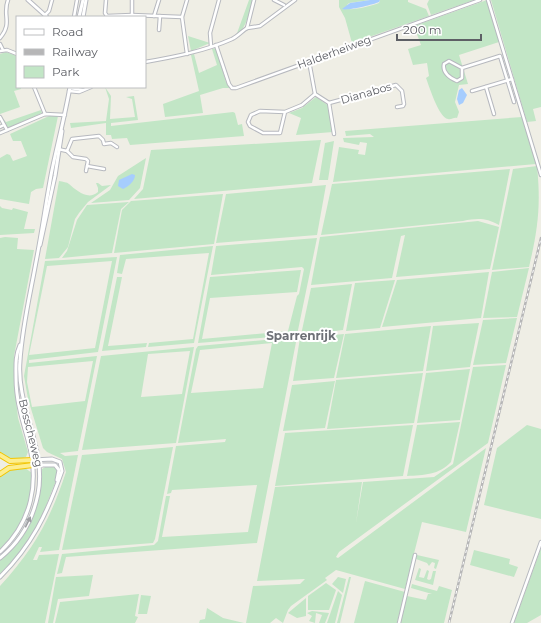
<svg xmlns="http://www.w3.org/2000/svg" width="541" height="623" font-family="Montserrat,sans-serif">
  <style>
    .green { fill: #c2e6c6; fill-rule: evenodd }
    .water { fill: #a6cdfe }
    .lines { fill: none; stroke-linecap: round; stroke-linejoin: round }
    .street-casing { stroke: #b7b9bf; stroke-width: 4.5 }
    .secondary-casing { stroke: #b8bac1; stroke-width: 5 }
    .highway-casing { stroke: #f2c502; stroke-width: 6 }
    .street { stroke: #fff; stroke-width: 2.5 }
    .secondary { stroke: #fff; stroke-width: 3 }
    .highway { stroke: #fcee8f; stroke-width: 4 }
    .rail-casing { stroke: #b6b6b7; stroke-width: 2.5 }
    .rail { stroke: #fff; stroke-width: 1; stroke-dasharray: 3; stroke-linecap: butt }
    .oneway { fill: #9e9fa3 }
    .labels { text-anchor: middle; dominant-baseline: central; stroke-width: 4; stroke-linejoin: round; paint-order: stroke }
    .street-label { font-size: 11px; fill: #5d5f65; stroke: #fff }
    .neighbourhood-label { font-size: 12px; font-weight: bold; fill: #6e7177; stroke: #fff }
  </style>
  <rect width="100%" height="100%" fill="#efeee5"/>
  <!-- green -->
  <g class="green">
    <path d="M249,0H253C249,13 247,27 236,36Z"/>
    <path d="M339,0H370L349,3L347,5L348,9C355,10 372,6 379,3L380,0H408V2L426,9L429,16L352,43L345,18L339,7Z"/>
    <polygon points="429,0 474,0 431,15 427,4"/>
    <path d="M487,0L499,42L459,55L468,84L459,85L455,102L459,112L457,118C454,117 451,120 448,119C439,118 429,86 426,78L429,76L427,63L413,65L408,49L421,45L414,26Z"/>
    <polygon points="491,0 541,0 541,107 533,109 536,121 527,122"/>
    <polygon points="188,36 210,43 191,51"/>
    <polygon points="216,48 226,82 230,88 223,88 200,95 203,113 165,117 163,104 199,91 191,55 194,54 199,73 217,65 212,49"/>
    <polygon points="6,52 17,56 17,87 21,87 21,89 14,91 20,107 0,114 0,54"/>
    <polygon points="105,87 111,96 110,119 135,117 132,99 126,97 134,96 138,120 111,123 111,126 233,112 235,113 238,125 242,124 244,136 130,145 127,138 112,139 111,135 106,135 106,123 71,128 70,123 106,121 109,99"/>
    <polygon points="316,97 329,106 333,132 296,135 301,118 289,113 302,108"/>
    <polygon points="41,110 42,113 8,128 0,115 6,122"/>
    <polygon points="49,116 58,116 43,188 36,189 31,192 29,204 0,199 0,158 7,154 10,155 13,161 27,156 21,141 13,141 10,134"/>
    <polygon points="522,117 536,164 333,182 339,147 359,150 358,154 365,155 367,143 360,142 359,145 344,142 343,138 374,137 370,134 346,136 345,131"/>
    <polygon points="321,140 312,183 134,199 143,189 151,150"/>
    <polygon points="334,141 328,180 319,180 325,143"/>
    <polygon points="146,158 140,188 129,200 91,203 110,190 118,176"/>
    <path d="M537,166C541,205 538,229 529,267L492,270L513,169Z"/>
    <path d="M510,169L499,225C486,218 478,218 463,221L321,235L332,184Z"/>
    <path d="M59,181C63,182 67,182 69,184C76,190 88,201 98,192V188L96,183H98L102,186L111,185L88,202L79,213L75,219L68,247L59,258L45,259Z"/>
    <polygon points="326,185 317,235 216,243 226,194"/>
    <polygon points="223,194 214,244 114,253 122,210 131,201"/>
    <polygon points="129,202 121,209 112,253 62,258 67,251 77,220 87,205"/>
    <polygon points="0,206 2,208 12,210 13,208 28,212 24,229 35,229 34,233 0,235"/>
    <polygon points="478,221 499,227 490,269 396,277 405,235 401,236 392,278 311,285 320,237"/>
    <path d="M5,237L18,238L17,249L34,250L14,356L16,400L18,418L28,452L26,457C17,461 8,458 0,453V238Z"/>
    <polygon points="317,238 297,335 198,343 210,277 301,270 297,292 210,298 202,339 288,331 297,296 299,294 304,269 302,267 211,275 216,246"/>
    <polygon points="213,246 194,343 148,347 149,343 193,339 209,253 126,259 122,274 117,273 120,255"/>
    <path d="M117,257L98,352L29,360V363L97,356L78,451L60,453L65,456L78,455L59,550L40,552L42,547H39L33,560H37L39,555L59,554L45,623H0V586C34,549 50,520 66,472L62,459L47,452L43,448L28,399L24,376L45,261ZM112,261L95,348L29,355L47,266ZM93,361L85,401L32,407L27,382L28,367Z"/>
    <polygon points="529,268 517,317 483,318 492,272"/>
    <polygon points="489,272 481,318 382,327 397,280"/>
    <polygon points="117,277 122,277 108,346 147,343 146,347 102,351"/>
    <polygon points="395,280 380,328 346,331 355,283"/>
    <polygon points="352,284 343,330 301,335 311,288"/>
    <polygon points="517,318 506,363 473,365 483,320"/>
    <polygon points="479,323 470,367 426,371 433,326"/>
    <polygon points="431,326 423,371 336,378 345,334"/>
    <polygon points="344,334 334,378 293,381 300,338"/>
    <path d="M297,337L257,543L66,557L62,573L57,574L62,554L154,545L158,541L166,496H170L162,537L248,532L257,485L172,490L171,493L167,494L176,446L225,442L226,439L178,443L196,349L198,346ZM272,343L263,388L191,393L200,350Z"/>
    <path d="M194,347L176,443L82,450L101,356ZM190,351L182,394L141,397L148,354Z"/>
    <polygon points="506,365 488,443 339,552 336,557 338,558 486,448 466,532 422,522 405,589 336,570 325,578 327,580 291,606 288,610 283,623 276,618 270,623 246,623 253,586 300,584 305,579 257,581 275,487 362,482 356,523 363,482 434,477 453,464 473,367"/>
    <polygon points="470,369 460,420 417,423 426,373"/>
    <polygon points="423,373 414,423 327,429 336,380"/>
    <polygon points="335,381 325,428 283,431 292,385"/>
    <path d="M460,422L451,462C439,475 424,475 407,476L417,425Z"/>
    <polygon points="413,425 403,476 275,486 285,433"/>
    <polygon points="527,425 541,429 541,519 484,505 497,448"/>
    <polygon points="173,447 155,539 153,543 62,550 82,455"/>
    <polygon points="53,465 58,469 57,478 38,526 26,546 0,576 0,559 26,529 32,520 39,499 42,469 47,466"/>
    <path d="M25,468L32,473C33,506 21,527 0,551V476L10,470Z"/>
    <polygon points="541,548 541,615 527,623 514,623"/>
    <polygon points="474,550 510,559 509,564 518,567 514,577 470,565"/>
    <polygon points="417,555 439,560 436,569 434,568 435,563 432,562 429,566 427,563 416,559"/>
    <polygon points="419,568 421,569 419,577 424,578 427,570 429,571 427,579 429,580 431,579 433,571 436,571 433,585 415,580"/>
    <polygon points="93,575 89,596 58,599 53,623 48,623 56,577"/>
    <polygon points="338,577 346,579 343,593 332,584"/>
    <polygon points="349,577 351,577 340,623 337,623"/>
    <polygon points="365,581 405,592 397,623 354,623"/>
    <polygon points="326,583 336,590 329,610 308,610 308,596"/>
    <polygon points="412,584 437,591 439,586 452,590 444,623 400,623 407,596 426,600 428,594 432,594 411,588"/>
    <polygon points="338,591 342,595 335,623 327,623"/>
    <polygon points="139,594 135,616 138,617 135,623 55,623 60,602"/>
    <polygon points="141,595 151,596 147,614 138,614"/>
    <polygon points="306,598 306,616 297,618 288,613"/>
    <polygon points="207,608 223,618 244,623 199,623 200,620 205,619"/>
    <polygon points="312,611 329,613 325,623 319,623 322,615 316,613 315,623 309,621 312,616 307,613"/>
  </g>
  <!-- water -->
  <g class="water">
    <path d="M370,0H380L379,2C372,5 347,11 342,9L350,3Z"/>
    <polygon points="462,88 467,95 463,103 459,105 457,99 459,90"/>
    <path d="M132,174L135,175C135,181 128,187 123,189L118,186L119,180Z"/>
  </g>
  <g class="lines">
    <!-- street casing -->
    <g class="street-casing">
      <g id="street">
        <polyline points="106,0 105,13 107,16 132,15 182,17"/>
        <polyline points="187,0 182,17 187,54"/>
        <polyline points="274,0 284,5"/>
        <polyline points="488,0 541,175"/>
        <polyline points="46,14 49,11 52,0"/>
        <polyline points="154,16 159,0"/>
        <polyline points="74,17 77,0"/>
        <polyline points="132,17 132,0"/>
        <polyline points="247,28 260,26 295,0"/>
        <polyline points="247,28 254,0"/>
        <polyline points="159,30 160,16"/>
        <path d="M0,38C13,23 2,15 8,0"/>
        <polyline points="0,44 3,50"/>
        <polyline points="216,45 229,84 232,88 236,88 480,0"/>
        <polyline points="211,46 210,33 219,0"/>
        <polyline points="0,51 7,50 17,54"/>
        <polyline points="309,61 315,94 329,103 334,134"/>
        <path d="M145,62C174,57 205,51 232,39C238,36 242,31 247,28"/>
        <path d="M462,68V78L457,81C450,78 442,73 444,64L449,61L462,68L500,56L514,102"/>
        <polyline points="34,87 45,114"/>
        <polyline points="486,87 494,114"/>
        <polyline points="70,88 83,90"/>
        <polyline points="69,91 79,92 91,87"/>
        <polyline points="472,91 512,79"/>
        <polyline points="329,103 396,85 402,91 404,104 403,106 397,107"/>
        <polyline points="285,112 260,111 251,115 248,122 250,126 263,133 280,133 285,112 302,105 315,94"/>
        <polyline points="0,117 7,130"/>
        <polyline points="0,127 4,125"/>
        <polyline points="0,133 45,114 65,115"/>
        <polyline points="58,149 67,151 72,139 99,136 103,140 104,144 111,143 117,147"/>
        <polyline points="67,151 73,157 86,159 88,161 86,171"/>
        <polyline points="87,166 104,169"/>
        <polyline points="399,623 415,555"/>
        <polyline points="512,623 541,542"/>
      </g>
    </g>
    <!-- secondary casing -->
    <g class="secondary-casing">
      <g id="secondary">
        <polyline points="28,0 47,17"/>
        <polyline points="79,17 83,0"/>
        <polyline points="83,17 86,0"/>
        <polyline points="40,245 55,176 62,131"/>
        <polyline points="33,465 55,465 59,470 57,480"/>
        <path d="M0,552C32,522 40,482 28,440C22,419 16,400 16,378C16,366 15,356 20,345"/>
        <path d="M0,558C20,542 33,519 38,494C47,448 16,407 20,361C22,328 30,295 36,262C42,232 46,201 52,170C58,142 65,115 70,87"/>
        <path d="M0,577C32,545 47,514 62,471L60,462L52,459L33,460"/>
      </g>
    </g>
    <!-- highway casing -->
    <g class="highway-casing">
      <g id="highway">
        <polyline points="0,455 10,461 33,460"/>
        <polyline points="0,474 9,468 33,465"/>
      </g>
    </g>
    <!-- street -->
    <use href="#street" class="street"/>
    <!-- secondary -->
    <use href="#secondary" class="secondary"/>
    <!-- highway -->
    <use href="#highway" class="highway"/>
    <!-- rail casing -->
    <g class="rail-casing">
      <polyline id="rail" points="449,623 541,238"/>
    </g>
    <!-- rail -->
    <use href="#rail" class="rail"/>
  </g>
  <!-- one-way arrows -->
  <defs><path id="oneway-solid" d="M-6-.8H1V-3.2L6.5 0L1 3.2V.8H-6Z"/></defs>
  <use class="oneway" href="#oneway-solid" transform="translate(28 522) rotate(-63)"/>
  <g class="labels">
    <!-- street labels -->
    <g class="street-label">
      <text transform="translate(334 52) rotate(-20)">Halderheiweg</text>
      <text transform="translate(366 93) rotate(-16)">Dianabos</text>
      <text transform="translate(31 433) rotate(76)">Bosscheweg</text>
    </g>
    <!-- neighbourhood labels -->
    <g class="neighbourhood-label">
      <text x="301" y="335">Sparrenrijk</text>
    </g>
  </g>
  <!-- legend -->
  <rect x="16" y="16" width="130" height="72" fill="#ffffff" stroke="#bebfc1"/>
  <rect x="24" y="29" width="20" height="6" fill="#ffffff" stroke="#bebfc1"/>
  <text x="52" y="36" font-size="12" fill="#5d5f65">Road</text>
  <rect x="24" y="49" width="20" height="6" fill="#b6b6b7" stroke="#bebfc1"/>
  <text x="52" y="56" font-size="12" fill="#5d5f65">Railway</text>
  <rect x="24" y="66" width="20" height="12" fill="#c2e6c6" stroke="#bebfc1"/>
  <text x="52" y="76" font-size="12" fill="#5d5f65">Park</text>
  <!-- scale -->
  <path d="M397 34v6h84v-6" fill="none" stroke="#5d5f65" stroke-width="2"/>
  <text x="403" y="34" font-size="12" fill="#5d5f65" stroke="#ffffff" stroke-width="3" paint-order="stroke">200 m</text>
</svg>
